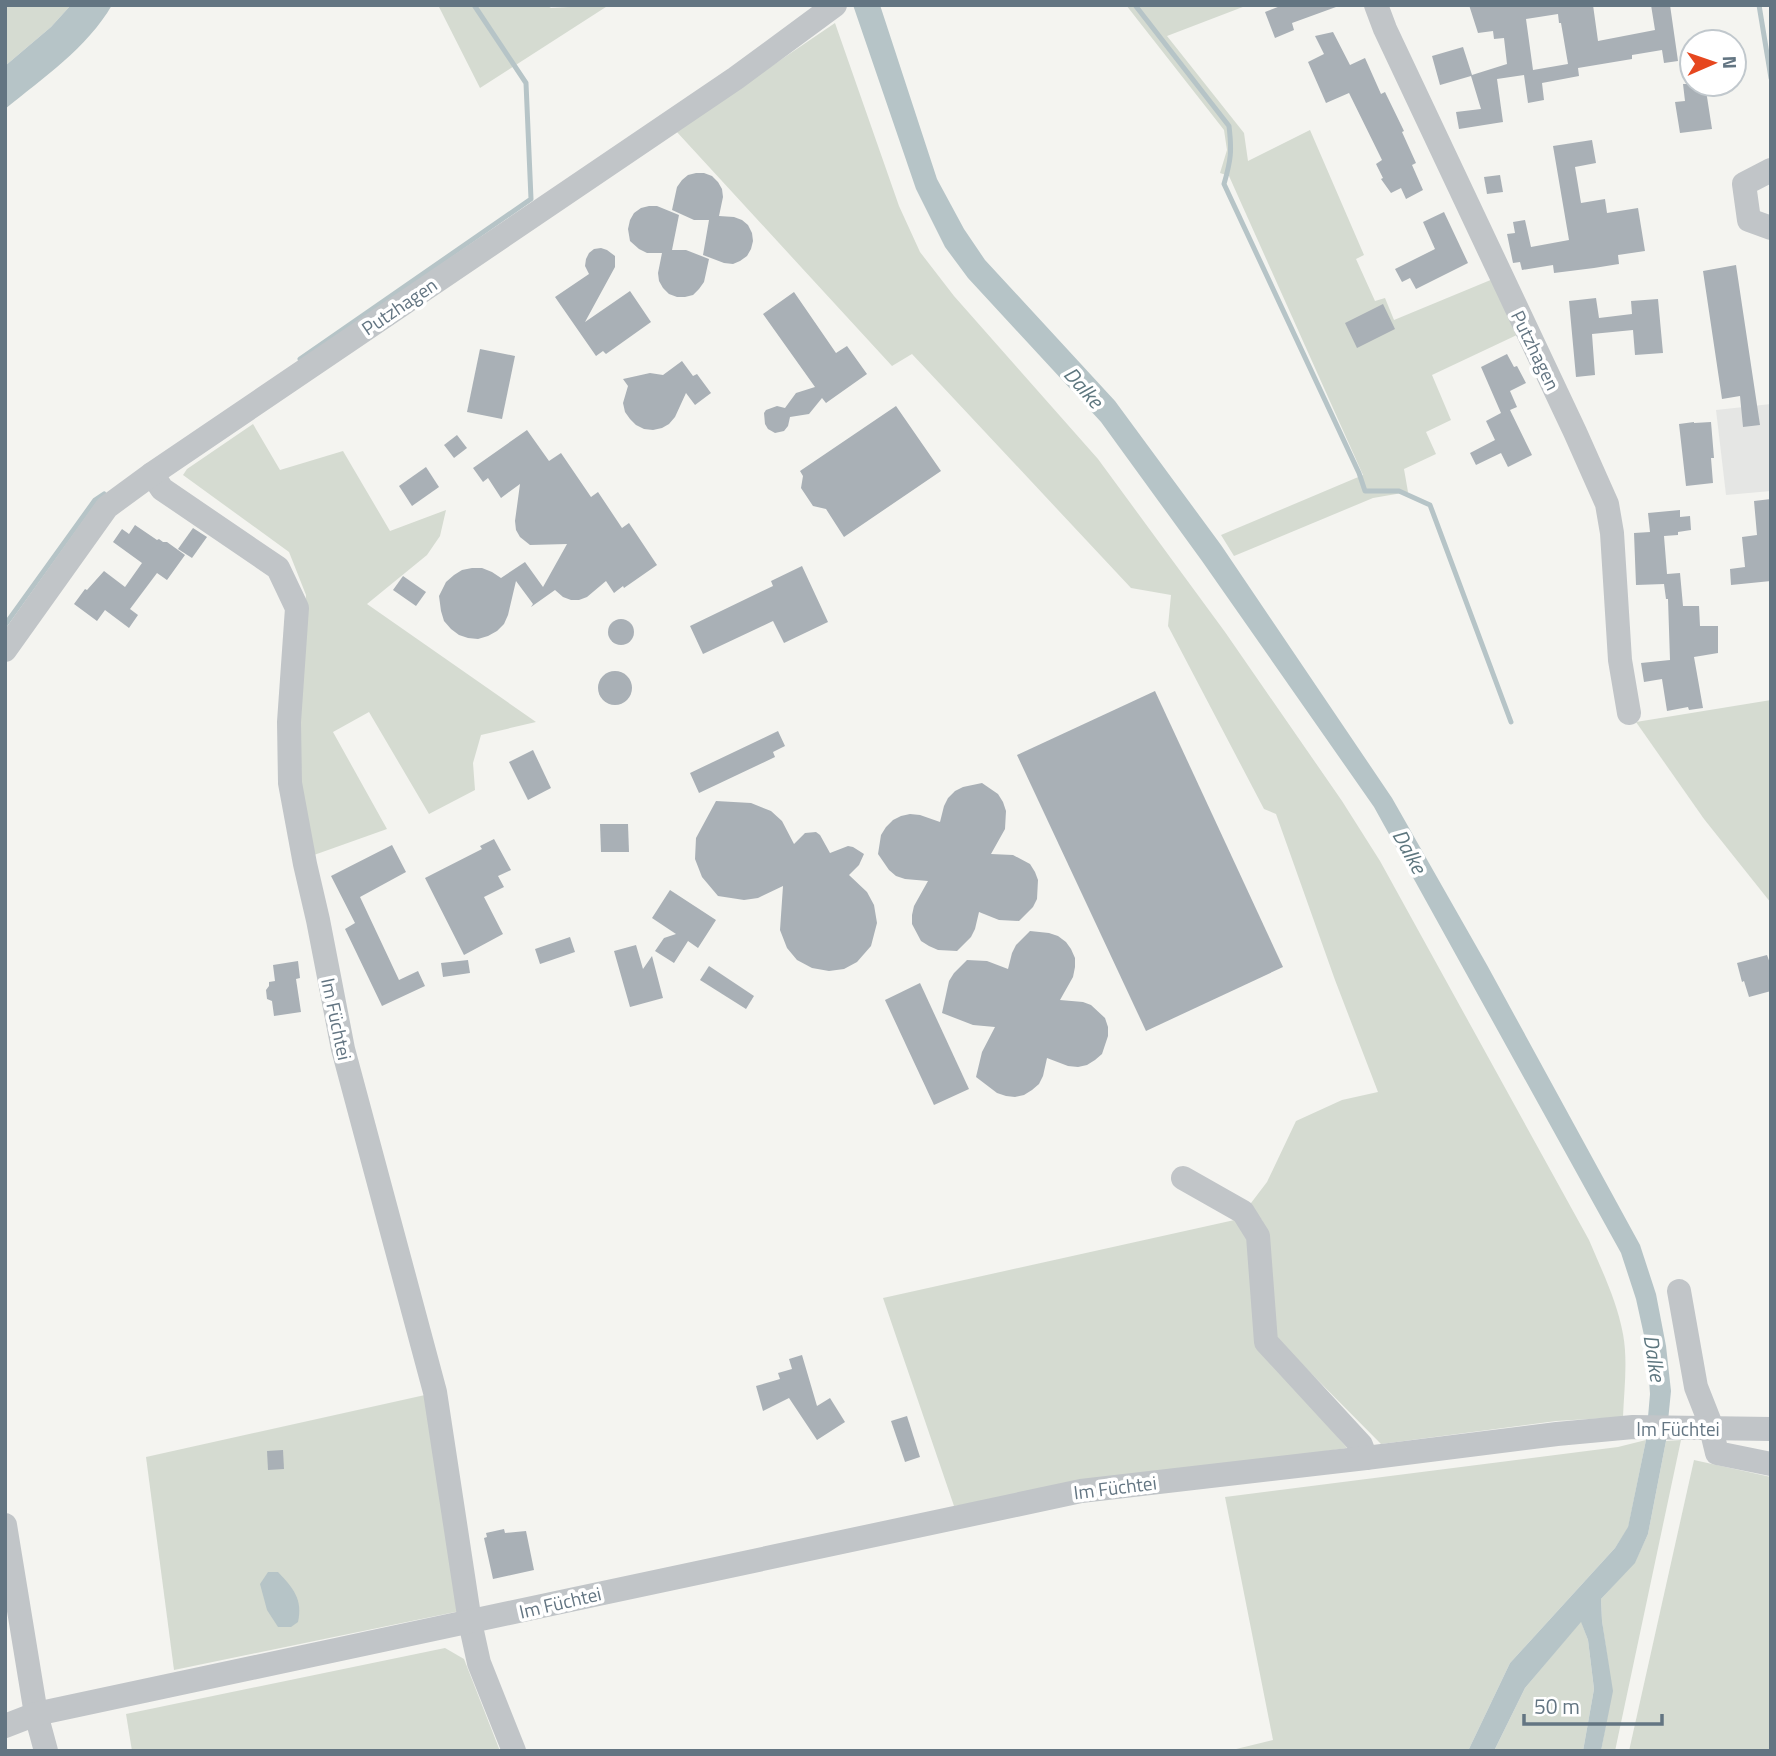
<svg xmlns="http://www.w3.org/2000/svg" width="1776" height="1756" font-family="'Titillium Web',sans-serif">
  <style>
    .built { fill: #e5e6e4 }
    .green { fill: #d5dbd1 }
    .water { fill: #b6c4c7 }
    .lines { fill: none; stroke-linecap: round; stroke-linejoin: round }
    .stream { stroke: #b6c4c7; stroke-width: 5 }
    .building { fill: #a9b0b6; fill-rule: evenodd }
    .minor { stroke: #c1c5c8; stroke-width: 24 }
    .labels { text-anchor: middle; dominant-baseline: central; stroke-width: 7; stroke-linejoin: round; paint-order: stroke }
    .street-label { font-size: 19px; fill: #637582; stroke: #fff }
    .water-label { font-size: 21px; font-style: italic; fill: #5e777f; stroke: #fff }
  </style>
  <rect width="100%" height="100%" fill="#f4f4f0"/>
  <!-- built -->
  <polygon class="built" points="1771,404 1771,491 1726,495 1716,410"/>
  <!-- green -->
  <g class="green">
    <polygon points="5,5 71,5 51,27 5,66"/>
    <polygon points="438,5 546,5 551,8 569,7 571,5 609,5 480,88"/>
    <polygon points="1126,5 1248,5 1167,36 1244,133 1248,161 1310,130 1364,255 1356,259 1375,301 1385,298 1394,320 1493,279 1519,334 1432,375 1451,420 1426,432 1436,454 1404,469 1408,492 1373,498 1234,556 1221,535 1363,475 1229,176 1220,173 1227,150 1224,130"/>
    <path d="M835,23L899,206L920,252L954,296L1098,459L1225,632L1342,801L1380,861L1589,1240C1602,1271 1617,1301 1623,1334C1628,1361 1624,1390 1623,1417L1556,1421L1381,1444L1276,1338L1267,1236L1262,1220L1248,1207L1267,1182L1296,1121L1342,1100L1378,1092L1335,980L1276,814L1264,809L1168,626L1171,595L1131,588L912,354L892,366L676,131Z"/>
    <polygon points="253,424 280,470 343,451 390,531 446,510 440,536 427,555 367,604 536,722 481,735 473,763 475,790 429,814 369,712 333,732 387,829 314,855 297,781 297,722 306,595 289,552 183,475 187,469"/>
    <polygon points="1771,700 1771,903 1704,819 1636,722"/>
    <polygon points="1239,1219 1250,1238 1259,1344 1347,1448 954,1506 883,1298"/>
    <polygon points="425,1395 460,1611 174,1670 146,1457"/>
    <polygon points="1646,1440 1628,1528 1615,1548 1510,1663 1468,1751 1228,1751 1273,1740 1225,1497 1618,1447"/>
    <polygon points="1681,1440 1615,1751 1601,1751 1612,1691 1602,1621 1601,1599 1635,1562 1648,1534 1666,1441"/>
    <polygon points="1694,1460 1771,1477 1771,1751 1629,1751"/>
    <polygon points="1581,1621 1588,1640 1594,1689 1583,1751 1494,1751 1525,1688"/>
    <polygon points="445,1648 464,1659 500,1751 132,1751 126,1714"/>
  </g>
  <!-- water -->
  <g class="water">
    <path d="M71,5H112C87,48 43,78 5,109V66L51,27Z"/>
    <polygon points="853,5 880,5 937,179 964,229 985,260 1115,401 1221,545 1392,798 1487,965 1640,1245 1656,1294 1666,1346 1671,1391 1666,1441 1648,1534 1635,1563 1601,1599 1602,1621 1613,1691 1601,1751 1583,1751 1594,1689 1588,1640 1581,1622 1525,1688 1494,1751 1468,1751 1510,1663 1615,1548 1628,1527 1646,1440 1650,1394 1647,1349 1636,1299 1621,1253 1374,807 1202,561 1101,422 968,278 945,247 916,189"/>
    <path d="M268,1572H278C293,1588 303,1599 298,1622L291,1627H278L267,1610L260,1584Z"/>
  </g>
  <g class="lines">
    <!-- stream -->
    <g class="stream">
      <path d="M1135,5L1229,126C1232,151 1231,160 1224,184L1359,473L1365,491H1399L1430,505L1511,722"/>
      <polyline points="1759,5 1771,78"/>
      <polyline points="300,359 531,199 526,83 474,5"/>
      <polyline points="5,625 95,500 104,494"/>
    </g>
  </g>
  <!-- building -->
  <g class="building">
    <polygon points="1283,5 1336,5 1336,7 1292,23 1294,30 1275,38 1265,12"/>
    <path d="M1469,5H1593L1598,41L1655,30L1651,5H1670L1678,61L1664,63L1662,50L1632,55V59L1578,68L1579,76L1542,83L1544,100L1528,103L1524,75L1497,79L1503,122L1459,129L1456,112L1481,109L1471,76L1440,85L1432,56L1463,47L1472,75L1507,64L1504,38L1494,39L1493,31L1478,33ZM1558,14L1559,23H1561L1568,64L1533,70L1526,19Z"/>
    <polygon points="1333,32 1350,65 1365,58 1381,94 1385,92 1404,131 1402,132 1416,163 1412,165 1423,190 1406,199 1401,188 1391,193 1381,179 1383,178 1376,164 1382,160 1349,93 1326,103 1308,62 1324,54 1315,36"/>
    <polygon points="1683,84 1705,84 1712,129 1680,133 1675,102 1685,101"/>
    <polygon points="1592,140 1596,163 1575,167 1581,203 1605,199 1607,213 1638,208 1645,251 1618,255 1619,264 1594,268 1554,273 1553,265 1522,270 1520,262 1513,263 1507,234 1515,233 1513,222 1525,220 1531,247 1569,240 1553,146"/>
    <polygon points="696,173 704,173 712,176 718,182 722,189 723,197 719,216 734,217 742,220 748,225 752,233 753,241 751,249 747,256 740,261 733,264 724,263 703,255 709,220 694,220 672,210 677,187 682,180 688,175"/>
    <polygon points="1500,175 1503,192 1487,194 1484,177"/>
    <polygon points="649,206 657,206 679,215 672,250 686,250 709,259 704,282 699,289 693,295 685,297 677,297 669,294 663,288 659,281 658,273 662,253 647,253 639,249 630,241 628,229 630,220 634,213 641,208"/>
    <polygon points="1444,212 1468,263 1416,289 1410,278 1402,282 1395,269 1435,249 1423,222"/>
    <polygon points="601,248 607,250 615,256 615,267 585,322 630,291 651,322 606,354 603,351 596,356 555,297 589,274 585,266 586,259 589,253 594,249"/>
    <polygon points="1736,265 1760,425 1743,427 1740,396 1722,399 1703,271"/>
    <polygon points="794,292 836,353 847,346 867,374 826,403 822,398 809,414 790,417 788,426 784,431 775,433 768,429 765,424 764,413 766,410 777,406 785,408 796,393 815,387 763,314"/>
    <polygon points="1596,298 1599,318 1632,314 1631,301 1658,299 1663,353 1635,355 1633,330 1592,334 1595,375 1576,377 1569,301"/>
    <polygon points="1383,304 1395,329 1357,348 1345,323"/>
    <polygon points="480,349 515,356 502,419 467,412"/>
    <polygon points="1507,354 1514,367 1517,366 1526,383 1510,391 1517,407 1510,410 1532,455 1508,467 1501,453 1476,465 1470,453 1495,440 1486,421 1501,413 1481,367"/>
    <polygon points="682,361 693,376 697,374 711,393 695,405 686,393 675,417 669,424 662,428 653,430 644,429 636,425 630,419 625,412 623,403 628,386 623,379 650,373 663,375"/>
    <polygon points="896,406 941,471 844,537 826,509 813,506 801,488 803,476 800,471"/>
    <polygon points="1694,422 1694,423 1711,422 1714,458 1711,458 1713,483 1686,486 1679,424"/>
    <polygon points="527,430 549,461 561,453 591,497 598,492 622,528 629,523 657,565 624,588 623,586 614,593 606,581 587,597 579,600 571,600 563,597 555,590 531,607 533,604 516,581 508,615 504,624 497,631 488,636 478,639 468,638 459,635 451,629 444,621 441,611 439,596 446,582 454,575 462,570 472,568 482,568 492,572 501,578 525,562 543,587 567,544 530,545 520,537 516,530 515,521 520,484 501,498 488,478 483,482 473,468"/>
    <polygon points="457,435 467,448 454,458 444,445"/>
    <polygon points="426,467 439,487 412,506 399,486"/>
    <polygon points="1771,499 1771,581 1731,585 1730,569 1745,567 1742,537 1757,535 1754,501"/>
    <polygon points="1680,510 1680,517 1690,516 1691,530 1678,532 1678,535 1664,536 1667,574 1680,573 1683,606 1699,606 1700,626 1718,626 1718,653 1694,657 1703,708 1689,710 1688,707 1667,711 1662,679 1644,682 1641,663 1670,660 1668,599 1666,599 1664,584 1636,585 1634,533 1650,532 1648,513"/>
    <polygon points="135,525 157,540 159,539 163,542 167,542 185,555 167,580 157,573 130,609 138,615 129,628 105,610 97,621 74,604 85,589 87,590 104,571 125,587 142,563 113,542 122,529 129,534"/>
    <polygon points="193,528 207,537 192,558 178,549"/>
    <polygon points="802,566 828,622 784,643 773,621 703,654 690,626 773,586 771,581"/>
    <polygon points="403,576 426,592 416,606 393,590"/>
    <circle cx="621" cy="632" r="13"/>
    <circle cx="615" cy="688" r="17"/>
    <polygon points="1155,691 1283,967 1146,1031 1017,755"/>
    <polygon points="778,731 785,746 773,752 775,757 699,793 690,773"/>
    <polygon points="533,750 551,788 528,800 509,762"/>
    <polygon points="982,783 998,794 1003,802 1006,811 1005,829 991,854 1013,855 1030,864 1035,872 1038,880 1037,899 1033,907 1019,921 999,920 979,912 975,929 971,937 957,951 938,950 929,946 921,941 912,924 912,915 914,906 928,881 905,879 896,876 889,870 878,854 881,835 886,827 893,820 901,816 910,814 920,815 940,822 944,806 948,798 955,791 963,787"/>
    <polygon points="716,801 751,803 771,811 782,821 794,844 805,833 816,832 820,835 830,853 848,846 853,847 864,854 859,865 849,875 867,892 874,905 877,923 871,946 857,962 844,969 829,971 812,968 797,960 787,948 780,930 783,886 758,898 744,900 718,896 702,877 695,859 696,838"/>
    <polygon points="600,824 628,824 629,852 601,852"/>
    <polygon points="494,839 511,870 498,876 504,887 484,897 503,934 464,955 425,878 482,849 480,846"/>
    <polygon points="392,845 406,872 360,897 399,980 418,971 425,986 382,1006 345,929 355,923 331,876"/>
    <polygon points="670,890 716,920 698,948 688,941 674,963 655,951 664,938 676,934 652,918"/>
    <polygon points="1030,931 1049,933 1058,936 1066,942 1071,949 1075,958 1075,967 1073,977 1060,1000 1083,1002 1091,1005 1105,1018 1108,1027 1108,1036 1102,1054 1095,1060 1087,1065 1078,1067 1068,1066 1047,1058 1043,1076 1039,1084 1032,1090 1024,1095 1015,1097 1006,1096 997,1093 976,1077 982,1052 995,1027 973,1025 942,1013 949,981 954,973 967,960 987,961 1008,969 1012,953 1016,945"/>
    <polygon points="570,937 575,952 540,964 535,949"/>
    <polygon points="636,945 643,969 652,956 663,998 630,1007 614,951"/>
    <polygon points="1767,955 1771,966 1771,991 1749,997 1744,981 1742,982 1737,963"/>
    <polygon points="468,960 470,973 443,977 441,963"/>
    <polygon points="298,961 300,978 296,979 301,1012 274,1016 272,1001 267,999 266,990 269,986 269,982 275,981 273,965"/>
    <polygon points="709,966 754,996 746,1009 700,980"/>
    <polygon points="920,983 969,1089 934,1105 885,1000"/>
    <polygon points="802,1355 817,1406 830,1398 845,1422 817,1440 789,1398 763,1411 756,1386 780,1379 778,1373 792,1369 789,1359"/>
    <polygon points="907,1416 920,1457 905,1462 891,1421"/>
    <polygon points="283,1450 284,1469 268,1470 267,1451"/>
    <polygon points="504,1529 505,1533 526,1531 534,1570 493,1579 484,1538 487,1537 486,1533"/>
  </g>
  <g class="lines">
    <!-- minor -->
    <g class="minor">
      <polyline points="1376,5 1385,29 1575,432 1607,504 1612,533 1620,660 1629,713"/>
      <polyline points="1771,170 1744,184 1749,220 1771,228"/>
      <polyline points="152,474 162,489 278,568 297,608 289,722 290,783 305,864 318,920 343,1049 435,1392 470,1622 479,1663 514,1751"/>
      <polyline points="5,650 107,507 152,474 736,78 835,5"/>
      <polyline points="1183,1178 1243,1212 1258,1236 1266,1342 1361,1445 1366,1458"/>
      <polyline points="1679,1291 1696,1387 1709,1420 1717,1453 1771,1464"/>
      <polyline points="5,1525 36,1714 46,1751"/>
      <polyline points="5,1726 36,1714 1081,1491 1366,1458 1557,1434 1633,1427 1771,1429"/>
    </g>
  </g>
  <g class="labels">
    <!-- street labels -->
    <g class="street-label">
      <text transform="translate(399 306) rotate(-34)">Putzhagen</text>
      <text transform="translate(1536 350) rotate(64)">Putzhagen</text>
      <text transform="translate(337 1019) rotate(78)">Im Füchtei</text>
      <text x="1678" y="1428">Im Füchtei</text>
      <text transform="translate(1115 1487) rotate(-7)">Im Füchtei</text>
      <text transform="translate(560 1602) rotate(-13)">Im Füchtei</text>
    </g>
    <!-- water labels -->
    <g class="water-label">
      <text transform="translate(1084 387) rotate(48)">Dalke</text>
      <text transform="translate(1410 851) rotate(61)">Dalke</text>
      <text transform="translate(1655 1358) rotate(81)">Dalke</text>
    </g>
  </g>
  <!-- border -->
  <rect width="1776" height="1756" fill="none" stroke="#637582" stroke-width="14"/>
  <!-- north arrow -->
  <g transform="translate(1713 63) rotate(88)"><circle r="33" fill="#ffffff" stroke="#c1c8cd" stroke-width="2"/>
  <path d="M0-5L12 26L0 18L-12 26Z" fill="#e6471f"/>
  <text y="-10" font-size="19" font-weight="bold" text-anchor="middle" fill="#637582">N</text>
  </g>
  <!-- scale -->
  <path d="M1524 1714v10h138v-10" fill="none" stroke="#637582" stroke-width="3.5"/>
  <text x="1534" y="1714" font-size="21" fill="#637582" stroke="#ffffff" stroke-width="5" paint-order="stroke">50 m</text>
</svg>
